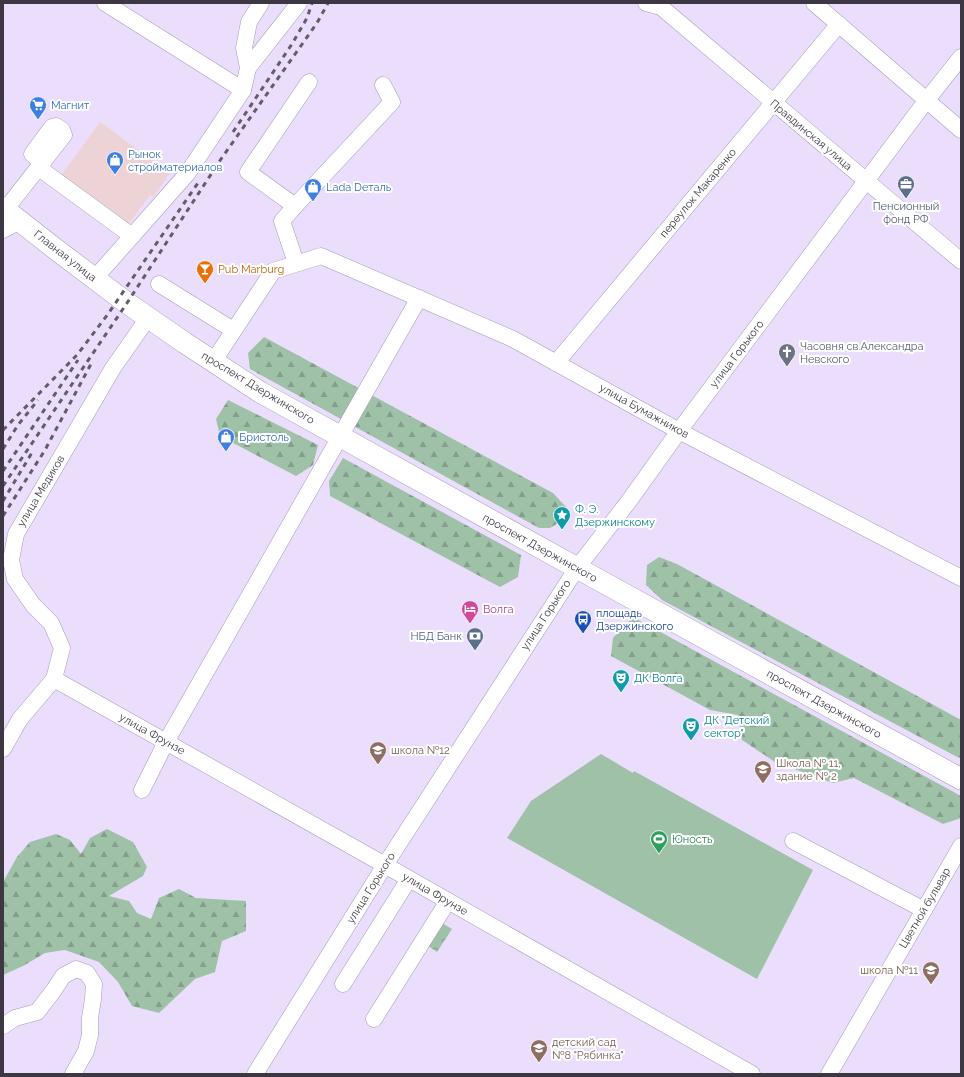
<svg xmlns="http://www.w3.org/2000/svg" width="964" height="1077" font-family="Raleway,sans-serif">
  <style>
    .commercial { fill: #eed3d6 }
    .forest { fill: url(#forest-firs) }
    .park { fill: url(#park-crowns) }
    .garden { fill: #9fc1a8 }
    .lines { fill: none; stroke-linecap: round; stroke-linejoin: round }
    .minor-casing { stroke: #a599b6; stroke-width: 17 }
    .major-casing { stroke: #a599b6; stroke-width: 22 }
    .minor { stroke: #fff; stroke-width: 16 }
    .major { stroke: #fff; stroke-width: 21 }
    .rail { stroke: #635c6c; stroke-width: 3; stroke-dasharray: 5 5; stroke-linecap: butt }
    .labels { text-anchor: middle; dominant-baseline: central; stroke-width: 4; stroke-linejoin: round; paint-order: stroke }
    .shop-label { font-size: 11px; fill: #366cbe; stroke: #fff; text-anchor: start }
    .street-label { font-size: 11px; fill: #3c3743; stroke: #fff }
    .service-label { font-size: 11px; fill: #4e5e75; stroke: #fff }
    .food-label { font-size: 11px; fill: #c56008; stroke: #fff; text-anchor: start }
    .worship-label { font-size: 11px; fill: #5b616d; stroke: #fff; text-anchor: start }
    .culture-label { font-size: 11px; fill: #0d838f; stroke: #fff; text-anchor: start }
    .hotel-label { font-size: 11px; fill: #b23c85; stroke: #fff; text-anchor: start }
    .transit-label { font-size: 11px; fill: #164399; stroke: #fff; text-anchor: start }
    .education-label { font-size: 11px; fill: #785e54; stroke: #fff; text-anchor: start }
    .leisure-label { font-size: 11px; fill: #27864d; stroke: #fff; text-anchor: start }
  </style>
  <defs>
    <pattern id="forest-firs" width="22" height="20" patternUnits="userSpaceOnUse"><rect width="22" height="20" fill="#9fc1a8"/><path d="M5 1l3.5 6h-7zM16 11l3.5 6h-7z" fill="#839e8a"/></pattern>
    <pattern id="park-crowns" width="20" height="18" patternUnits="userSpaceOnUse"><rect width="20" height="18" fill="#9fc1a8"/><path d="M2 6a3 3 0 1 1 6 0M12 15a3 3 0 1 1 6 0" fill="none" stroke="#839e8a"/></pattern>
  </defs>
  <rect width="100%" height="100%" fill="#ebdefd"/>
  <!-- commercial -->
  <polygon class="commercial" points="100,122 170,173 153,197 150,195 128,225 60,177"/>
  <!-- forest -->
  <g class="forest">
    <polygon points="264,337 553,493 567,508 563,520 550,528 539,528 250,369 248,353"/>
    <polygon points="228,400 318,445 313,465 296,476 220,436 216,419"/>
    <polygon points="343,458 521,555 518,577 500,587 330,496 329,481"/>
    <polygon points="659,557 677,564 961,720 961,759 662,600 646,585 647,565"/>
    <polygon points="633,617 961,796 961,818 943,824 854,778 833,783 775,762 742,740 738,715 710,710 611,656 613,638"/>
    <polygon points="107,829 133,842 147,867 143,876 109,896 129,901 137,913 151,919 159,898 179,889 196,898 246,901 246,931 222,941 215,972 195,979 159,1013 132,1006 118,982 99,962 65,950 45,953 23,966 3,975 3,882 17,857 30,842 56,834 70,840 81,854 90,838"/>
  </g>
  <!-- park -->
  <polygon class="park" points="442,923 452,929 437,952 428,946"/>
  <!-- garden -->
  <polygon class="garden" points="601,754 633,773 634,771 813,870 757,979 507,838 531,801"/>
  <g class="lines">
    <!-- minor casing -->
    <g class="minor-casing">
      <g id="minor">
        <polyline points="105,3 243,90"/>
        <polyline points="646,3 661,7 961,261"/>
        <polyline points="814,3 961,130"/>
        <polyline points="248,68 299,3"/>
        <polyline points="39,168 132,236"/>
        <polyline points="295,206 248,172 309,82"/>
        <polyline points="5,210 64,135 62,130 56,126 52,127 32,154 43,163"/>
        <polyline points="3,230 20,221"/>
        <polyline points="296,263 282,221 295,206 392,102 383,85"/>
        <polyline points="94,279 187,174 243,90 248,68 244,48 249,22 261,3"/>
        <polyline points="159,284 233,330"/>
        <polyline points="213,362 273,271 321,256 513,339 679,431 961,578"/>
        <polyline points="556,363 839,24"/>
        <polyline points="54,679 376,860 752,1074"/>
        <polyline points="3,749 20,719 54,679 62,648 51,623 33,605 15,579 11,560 16,534 113,368 148,318"/>
        <polyline points="142,790 166,742 419,298"/>
        <polyline points="793,841 924,910"/>
        <polyline points="343,984 409,879"/>
        <polyline points="374,1019 448,901"/>
        <polyline points="3,1026 15,1018 37,1012 54,990 63,976 76,969 87,973 94,984 93,999 90,1018 90,1035 86,1051 73,1074"/>
        <polyline points="255,1074 385,865 577,568 629,501 679,431 926,101 961,57"/>
        <polyline points="829,1074 961,846"/>
      </g>
    </g>
    <!-- major casing -->
    <g class="major-casing">
      <polyline id="major" points="3,208 58,251 127,303 185,343 260,392 577,568 961,779"/>
    </g>
    <!-- minor -->
    <use href="#minor" class="minor"/>
    <!-- major -->
    <use href="#major" class="major"/>
    <!-- rail -->
    <g class="rail">
      <polyline points="233,132 292,44 307,18 312,3"/>
      <polyline points="3,430 77,355 108,314 200,180"/>
      <polyline points="3,449 18,425 38,400"/>
      <polyline points="3,471 78,360"/>
      <polyline points="3,486 127,303 221,159 317,23 328,3"/>
      <polyline points="3,501 33,451"/>
      <polyline points="3,516 45,450 91,364"/>
    </g>
  </g>
  <!-- icons -->
  <defs>
    <g id="supermarket-pin" transform="scale(0.9)"><path d="M0 17L-7.5 6A9.5 9.5 0 1 1 7.5 6Z" fill="#3f7fe0" stroke="#fff"/><path d="M-6-5.5h2.5l.6 2H6L4.5 2H-2.5L-4.4-4H-6ZM-1.5 3.2a1.3 1.3 0 1 0 .1 0ZM3 3.2a1.3 1.3 0 1 0 .1 0Z" fill="#fff"/></g>
    <g id="shop-pin" transform="scale(0.9)"><path d="M0 17L-7.5 6A9.5 9.5 0 1 1 7.5 6Z" fill="#3f7fe0" stroke="#fff"/><path d="M-5-2.5h2.3a2.7 3.5 0 0 1 5.4 0H5L5.5 6h-11ZM-1.5-2.5h3a1.5 2.3 0 0 0-3 0Z" fill="#fff"/></g>
    <g id="office-pin" transform="scale(0.9)"><path d="M0 17L-7.5 6A9.5 9.5 0 1 1 7.5 6Z" fill="#5c6f8a" stroke="#fff"/><path d="M-6-3h4V-5.5h4V-3h4V5H-6ZM-1-4.5V-3h2v-1.5ZM-6 0V1H6V0Z" fill="#fff"/></g>
    <g id="bar-pin" transform="scale(0.9)"><path d="M0 17L-7.5 6A9.5 9.5 0 1 1 7.5 6Z" fill="#e8710a" stroke="#fff"/><path d="M-6-5H6L.8 .8V4.5H3.5V6h-7V4.5H-.8V.8Z" fill="#fff"/></g>
    <g id="church-pin" transform="scale(0.9)"><path d="M0 17L-7.5 6A9.5 9.5 0 1 1 7.5 6Z" fill="#6b7280" stroke="#fff"/><path d="M-1.2-6h2.4v3.5h3.3v2.4h-3.3V6h-2.4V-.1h-3.3v-2.4h3.3Z" fill="#fff"/></g>
    <g id="sight-pin" transform="scale(0.9)"><path d="M0 17L-7.5 6A9.5 9.5 0 1 1 7.5 6Z" fill="#0f9aa8" stroke="#fff"/><path d="M0-6L1.8-2.2L6-1.7L2.9 1.2L3.7 5.4L0 3.3L-3.7 5.4L-2.9 1.2L-6-1.7L-1.8-2.2Z" fill="#fff"/></g>
    <g id="hotel-pin" transform="scale(0.9)"><path d="M0 17L-7.5 6A9.5 9.5 0 1 1 7.5 6Z" fill="#d1479c" stroke="#fff"/><path d="M-6-4.5h1.5V1H6V5H4.5V3h-9V5H-6ZM-4 0a1.8 1.8 0 1 1 3.6 0ZM.5 0V-2.5h3Q6-2.5 6 0Z" fill="#fff"/></g>
    <g id="bus-pin" transform="scale(0.9)"><path d="M0 17L-7.5 6A9.5 9.5 0 1 1 7.5 6Z" fill="#1a4fb4" stroke="#fff"/><path d="M-5-6H5V4H4V6H2V4H-2V6H-4V4H-5ZM-3.5-4V0h7V-4ZM-3.5 1.2v1.5H-2V1.2ZM2 1.2v1.5H3.5V1.2Z" fill="#fff"/></g>
    <g id="bank-pin" transform="scale(0.9)"><path d="M0 17L-7.5 6A9.5 9.5 0 1 1 7.5 6Z" fill="#5c6f8a" stroke="#fff"/><path d="M-6-4H6V4H-6ZM0-2.3a2.3 2.3 0 1 0 0 4.6a2.3 2.3 0 1 0 0-4.6Z" fill="#fff"/></g>
    <g id="theatre-pin" transform="scale(0.9)"><path d="M0 17L-7.5 6A9.5 9.5 0 1 1 7.5 6Z" fill="#0f9aa8" stroke="#fff"/><path d="M-5-5.5Q0-4 5-5.5V0Q5 5 0 6Q-5 5-5 0ZM-3.3-2.5H-1v1.5H-3.3ZM1-2.5H3.3v1.5H1ZM-2.8 1Q0 5.5 2.8 1Z" fill="#fff"/></g>
    <g id="school-pin" transform="scale(0.9)"><path d="M0 17L-7.5 6A9.5 9.5 0 1 1 7.5 6Z" fill="#8d6e63" stroke="#fff"/><path d="M0-5L7-2L0 1L-7-2ZM-4 1L0 2.5L4 1V4Q0 6-4 4Z" fill="#fff"/></g>
    <g id="stadium-pin" transform="scale(0.9)"><path d="M0 17L-7.5 6A9.5 9.5 0 1 1 7.5 6Z" fill="#2e9e5b" stroke="#fff"/><path d="M0-5a6.5 5 0 1 0 0 10a6.5 5 0 1 0 0-10ZM-3.5-1.8h7v3.6h-7Z" fill="#fff"/></g>
  </defs>
  <g fill-rule="evenodd">
    <use href="#supermarket-pin" x="38" y="105"/>
    <use href="#shop-pin" x="115" y="160"/>
    <use href="#office-pin" x="906" y="184"/>
    <use href="#shop-pin" x="313" y="187"/>
    <use href="#bar-pin" x="205" y="269"/>
    <use href="#church-pin" x="787" y="352"/>
    <use href="#shop-pin" x="226" y="437"/>
    <use href="#sight-pin" x="562" y="515"/>
    <use href="#hotel-pin" x="470" y="609"/>
    <use href="#bus-pin" x="583" y="619"/>
    <use href="#bank-pin" x="475" y="636"/>
    <use href="#theatre-pin" x="621" y="678"/>
    <use href="#theatre-pin" x="691" y="726"/>
    <use href="#school-pin" x="378" y="750"/>
    <use href="#school-pin" x="763" y="769"/>
    <use href="#stadium-pin" x="659" y="839"/>
    <use href="#school-pin" x="931" y="970"/>
    <use href="#school-pin" x="539" y="1048"/>
  </g>
  <g class="labels">
    <!-- shop labels -->
    <g class="shop-label">
      <text x="51" y="105">Магнит</text>
      <text x="128" y="154">Рынок<tspan x="128" dy="13">стройматериалов</tspan></text>
      <text x="326" y="187">Lada Dеталь</text>
      <text x="239" y="437">Бристоль</text>
    </g>
    <!-- street labels -->
    <g class="street-label">
      <text transform="translate(811 135) rotate(40)">Правдинская улица</text>
      <text transform="translate(698 193) rotate(-50)">переулок Макаренко</text>
      <text transform="translate(65 256) rotate(38)">Главная улица</text>
      <text transform="translate(737 354) rotate(-53)">улица Горького</text>
      <text transform="translate(258 388) rotate(31)">проспект Дзержинского</text>
      <text transform="translate(644 411) rotate(29)">улица Бумажников</text>
      <text transform="translate(41 491) rotate(-59)">улица Медиков</text>
      <text transform="translate(540 548) rotate(29)">проспект Дзержинского</text>
      <text transform="translate(546 615) rotate(-57)">улица Горького</text>
      <text transform="translate(824 704) rotate(29)">проспект Дзержинского</text>
      <text transform="translate(152 734) rotate(29)">улица Фрунзе</text>
      <text transform="translate(371 888) rotate(-58)">улица Горького</text>
      <text transform="translate(435 894) rotate(30)">улица Фрунзе</text>
      <text transform="translate(925 908) rotate(-60)">Цветной бульвар</text>
    </g>
    <!-- service labels -->
    <g class="service-label">
      <text x="906" y="206">Пенсионный<tspan x="906" dy="13">фонд РФ</tspan></text>
      <text x="462" y="636" text-anchor="end">НБД Банк</text>
    </g>
    <!-- food labels -->
    <g class="food-label">
      <text x="218" y="269">Pub Marburg</text>
    </g>
    <!-- worship labels -->
    <g class="worship-label">
      <text x="800" y="346">Часовня св.Александра<tspan x="800" dy="13">Невского</tspan></text>
    </g>
    <!-- culture labels -->
    <g class="culture-label">
      <text x="575" y="509">Ф. Э.<tspan x="575" dy="13">Дзержинскому</tspan></text>
      <text x="634" y="678">ДК Волга</text>
      <text x="704" y="720">ДК "Детский<tspan x="704" dy="13">сектор"</tspan></text>
    </g>
    <!-- hotel labels -->
    <g class="hotel-label">
      <text x="483" y="609">Волга</text>
    </g>
    <!-- transit labels -->
    <g class="transit-label">
      <text x="596" y="613">площадь<tspan x="596" dy="13">Дзержинского</tspan></text>
    </g>
    <!-- education labels -->
    <g class="education-label">
      <text x="391" y="750">школа №12</text>
      <text x="776" y="763">Школа № 11,<tspan x="776" dy="13">здание № 2</tspan></text>
      <text x="918" y="970" text-anchor="end">школа №11</text>
      <text x="552" y="1042">детский сад<tspan x="552" dy="13">№8 "Рябинка"</tspan></text>
    </g>
    <!-- leisure labels -->
    <g class="leisure-label">
      <text x="672" y="839">Юность</text>
    </g>
  </g>
  <!-- border -->
  <rect width="964" height="1077" fill="none" stroke="#3c3743" stroke-width="8"/>
</svg>
